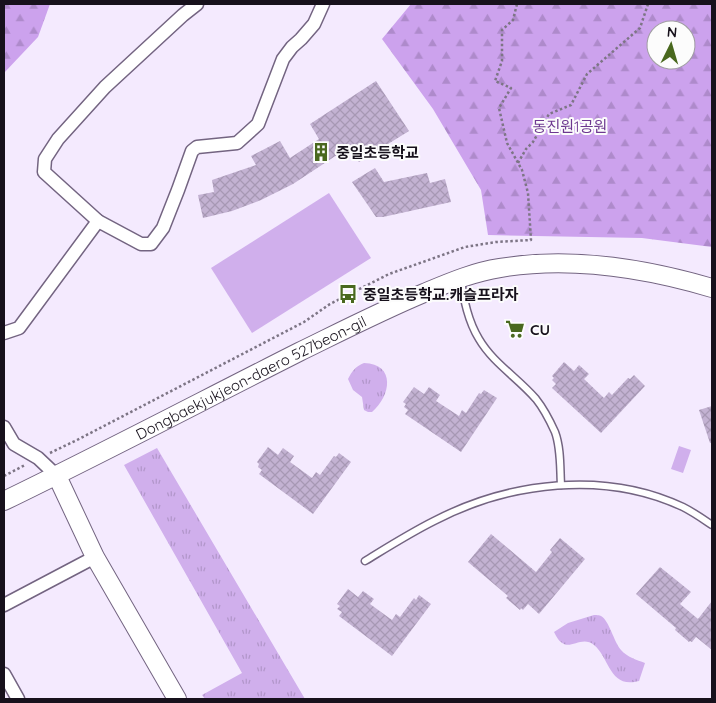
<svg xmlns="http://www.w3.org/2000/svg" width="716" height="703" font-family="Quicksand,'Noto Sans KR',sans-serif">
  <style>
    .grass { fill: #d0afec }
    .forest { fill: url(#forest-firs); fill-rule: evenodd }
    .park { fill: url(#park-tufts) }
    .building { fill: url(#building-cross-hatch) }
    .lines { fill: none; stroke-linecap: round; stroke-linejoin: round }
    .lane-casing { stroke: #736481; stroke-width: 9 }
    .street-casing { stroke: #736481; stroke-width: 15 }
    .secondary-casing { stroke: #736481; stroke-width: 20 }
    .path { stroke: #7d7585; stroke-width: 2.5; stroke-dasharray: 2.5 2.5; stroke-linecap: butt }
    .lane { stroke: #fff; stroke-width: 6 }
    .street { stroke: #fff; stroke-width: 12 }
    .secondary { stroke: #fff; stroke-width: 18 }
    .labels { text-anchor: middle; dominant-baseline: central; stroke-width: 4; stroke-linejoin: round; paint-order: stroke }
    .park-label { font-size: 15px; fill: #6d3890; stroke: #fcfcfc }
    .poi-label { font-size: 15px; font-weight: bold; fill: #17111c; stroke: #fcfcfc; text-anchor: start }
    .street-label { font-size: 15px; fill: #17111c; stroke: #fcfcfc }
  </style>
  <defs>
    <pattern id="forest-firs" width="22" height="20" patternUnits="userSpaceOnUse" patternTransform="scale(1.25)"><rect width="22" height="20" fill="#cca2ed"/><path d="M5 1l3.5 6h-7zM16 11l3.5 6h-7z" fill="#ae8acb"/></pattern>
    <pattern id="park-tufts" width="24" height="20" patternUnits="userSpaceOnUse" patternTransform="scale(1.25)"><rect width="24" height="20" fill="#d0afec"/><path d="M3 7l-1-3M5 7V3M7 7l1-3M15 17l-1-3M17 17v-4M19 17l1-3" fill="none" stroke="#b296ca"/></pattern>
    <pattern id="building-cross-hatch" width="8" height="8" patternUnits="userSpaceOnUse" patternTransform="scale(1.25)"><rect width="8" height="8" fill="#c3b2d2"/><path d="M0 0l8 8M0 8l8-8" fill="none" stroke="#a798b4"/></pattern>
  </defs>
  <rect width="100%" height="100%" fill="#f4eafe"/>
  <!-- grass -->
  <g class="grass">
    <polygon points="329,193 371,258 252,333 211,268"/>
    <polygon points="679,446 691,450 683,473 671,469"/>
  </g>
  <!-- forest -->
  <g class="forest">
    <polygon points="4,4 50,4 38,37 4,73"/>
    <path d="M411,4H712V247L642,238L488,235L481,190L433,109L382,39ZM656,30H686V60H656Z"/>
  </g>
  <!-- park -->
  <g class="park">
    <path d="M364,363C396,364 391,396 372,412H368L364,410L362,397L353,390L348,379C352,371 356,366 364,363Z"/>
    <polygon points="157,448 305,699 205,699 202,695 242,673 124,465"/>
    <path d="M594,615C595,615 600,615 601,616C609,620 614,642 621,650C627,657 637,660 645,663L639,681C609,689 610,658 594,645C583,636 572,648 564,644C559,642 556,636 554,632L568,623Z"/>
  </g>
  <!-- building -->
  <g class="building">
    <polygon points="376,81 409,131 359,162 349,147 293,184 261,200 232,211 203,218 198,195 214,192 212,180 256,165 251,156 280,141 290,158 319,139 310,124"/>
    <polygon points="375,168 384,182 427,173 430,183 445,179 451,202 383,217 376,217 352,182"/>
    <polygon points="564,362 574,371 579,365 589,374 584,379 604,398 609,392 612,395 628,378 630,379 634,375 645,386 601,433 552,388 556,384 552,380 554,378 552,376"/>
    <polygon points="414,387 424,394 429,387 440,395 436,401 459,416 462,410 466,413 479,393 481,394 484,390 497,398 461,452 405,414 408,410 404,407 406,404 403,402"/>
    <polygon points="712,406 712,443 710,443 699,410"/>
    <polygon points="268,447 278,455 283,448 294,456 290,462 312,478 316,472 320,475 334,456 336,457 339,453 351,462 313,514 259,474 262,470 258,467 259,464 257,462"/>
    <polygon points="491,534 536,572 552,552 550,550 560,538 585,559 539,614 528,604 523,610 521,608 520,610 506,598 508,596 468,562"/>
    <polygon points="660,567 691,592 680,604 698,619 712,601 712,650 696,637 692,642 690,641 689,642 675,630 676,628 636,594"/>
    <polygon points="348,589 358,597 363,591 374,599 370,604 392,620 396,614 400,617 414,598 416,600 419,595 431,604 392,656 339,616 342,612 337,609 340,606 337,604"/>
  </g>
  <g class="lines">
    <!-- lane casing -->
    <g class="lane-casing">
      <g id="lane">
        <path d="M461,281C464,300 468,321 479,339C493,363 518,378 536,399C544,409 550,421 555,432C561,448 560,468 561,485"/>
        <path d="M365,561C388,547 410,533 434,521C509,482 605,470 683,507C693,512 703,519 712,525"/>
      </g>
    </g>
    <!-- street casing -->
    <g class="street-casing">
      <g id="street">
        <polyline points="197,4 183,15 105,87 58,139 45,159 44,172 98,221 141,244 151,244 163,228 178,190 192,151 197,147 237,143 258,124 283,59 292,47 301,39 314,24 323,4"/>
        <polyline points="4,333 19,328 98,221"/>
        <polyline points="4,427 14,444 38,458 57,476"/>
        <polyline points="4,605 95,557"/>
        <polyline points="4,674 18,699"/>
      </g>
    </g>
    <!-- secondary casing -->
    <g class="secondary-casing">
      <g id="secondary">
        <polyline points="57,476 95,557 177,699"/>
        <path id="s1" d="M4,501C103,453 200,402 299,352C340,332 381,311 424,293C448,283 473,272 500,268C571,256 644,268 712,288"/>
      </g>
    </g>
    <!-- path -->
    <g class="path">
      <polyline points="518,163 526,149 533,142 549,114 571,105 587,74 640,28 648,4"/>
      <polyline points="50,453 77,440 304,322 330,304 389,274 465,247 496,242 531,240 528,193 522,170 507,143 499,108 511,88 495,81 502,61 502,30 513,20 517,4"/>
      <polyline points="4,476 25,465"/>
    </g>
    <!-- lane -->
    <use href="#lane" class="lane"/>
    <!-- street -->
    <use href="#street" class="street"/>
    <!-- secondary -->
    <use href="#secondary" class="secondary"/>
  </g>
  <!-- icons -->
  <defs>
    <g id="building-bare" transform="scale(1.5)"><path d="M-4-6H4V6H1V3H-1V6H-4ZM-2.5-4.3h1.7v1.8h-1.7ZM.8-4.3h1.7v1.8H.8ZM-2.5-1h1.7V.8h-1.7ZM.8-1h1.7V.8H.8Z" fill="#49681e" stroke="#fcfcfc" stroke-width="2.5" paint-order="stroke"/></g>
    <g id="bus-bare" transform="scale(1.5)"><path d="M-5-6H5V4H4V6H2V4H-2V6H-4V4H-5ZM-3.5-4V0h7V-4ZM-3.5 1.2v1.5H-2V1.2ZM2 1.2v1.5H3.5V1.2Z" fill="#49681e" stroke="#fcfcfc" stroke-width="2.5" paint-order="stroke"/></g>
    <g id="supermarket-bare" transform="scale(1.5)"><path d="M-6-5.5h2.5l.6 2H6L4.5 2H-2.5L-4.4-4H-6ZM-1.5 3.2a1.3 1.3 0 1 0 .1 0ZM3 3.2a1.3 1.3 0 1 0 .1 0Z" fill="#49681e" stroke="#fcfcfc" stroke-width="2.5" paint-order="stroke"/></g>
  </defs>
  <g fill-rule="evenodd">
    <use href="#building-bare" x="321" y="152"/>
    <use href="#bus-bare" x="348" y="294"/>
    <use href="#supermarket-bare" x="515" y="329"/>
  </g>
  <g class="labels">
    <!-- park labels -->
    <g class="park-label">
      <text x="570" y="126">동진원1공원</text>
    </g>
    <!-- poi labels -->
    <g class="poi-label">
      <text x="336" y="152">중일초등학교</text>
      <text x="363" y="294">중일초등학교.캐슬프라자</text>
      <text x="530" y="329">CU</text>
    </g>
    <!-- street labels -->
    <g class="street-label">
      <text stroke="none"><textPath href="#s1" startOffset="276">Dongbaekjukjeon-daero 527beon-gil</textPath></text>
    </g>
  </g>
  <!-- border -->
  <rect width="716" height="703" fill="none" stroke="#17111c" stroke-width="10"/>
  <!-- north arrow -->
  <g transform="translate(671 45) rotate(5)"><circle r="24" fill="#fcfcfc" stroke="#a09ea2"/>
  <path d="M0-4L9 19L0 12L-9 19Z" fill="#49681e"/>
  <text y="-8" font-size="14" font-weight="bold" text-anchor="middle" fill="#17111c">N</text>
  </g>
</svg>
